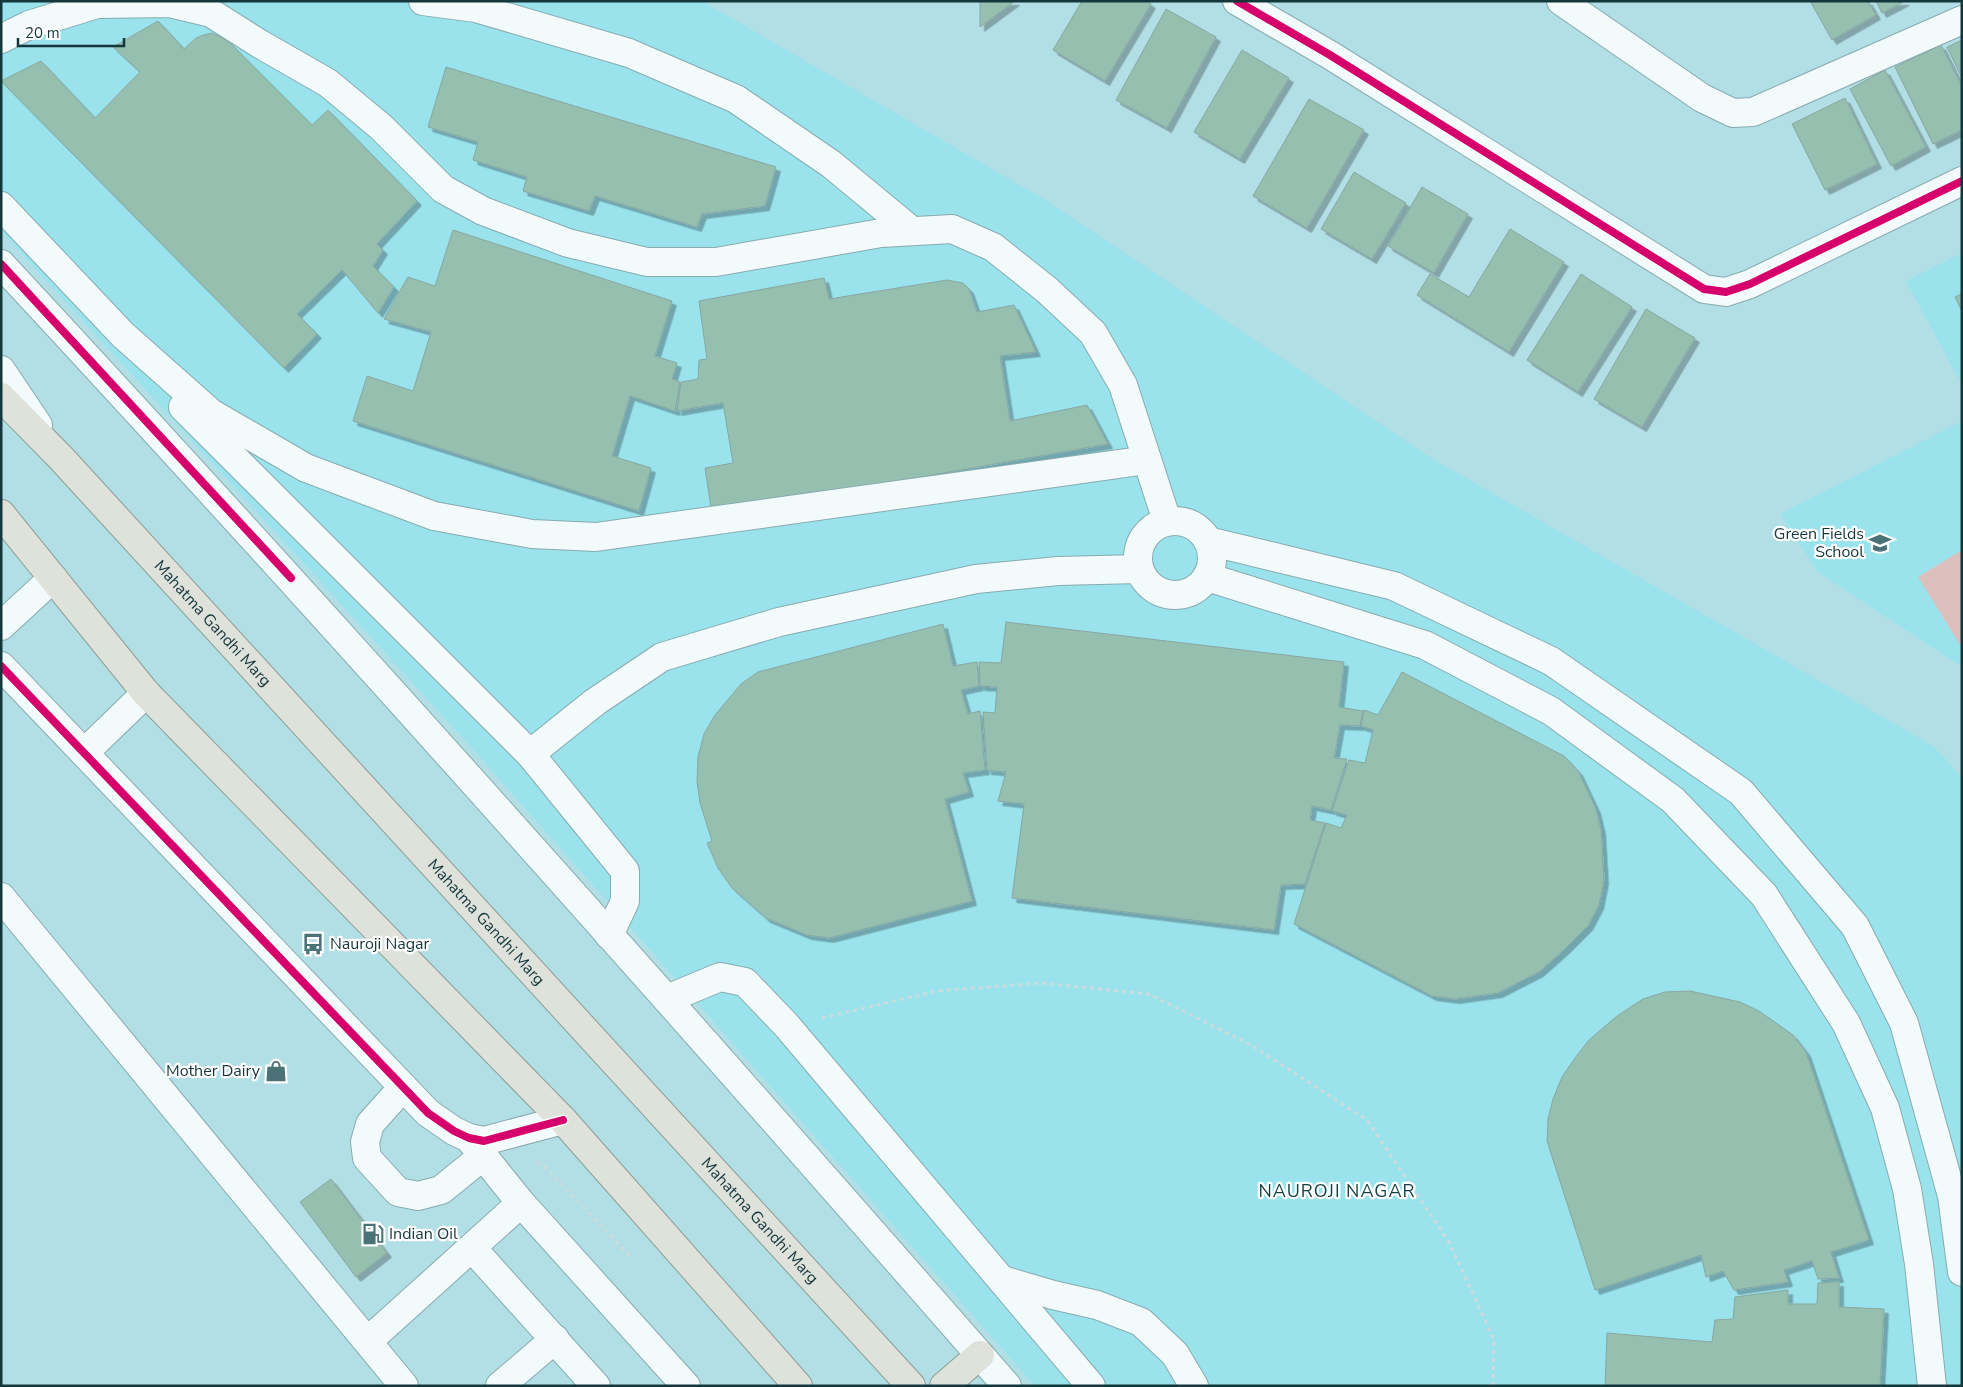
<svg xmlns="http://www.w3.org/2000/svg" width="1963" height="1387" font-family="'Nunito Sans',sans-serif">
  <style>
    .built { fill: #9ae3ed }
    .green { fill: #dcc0bd }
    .building { fill: #95bfaf; stroke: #89a6a1; filter: url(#shadow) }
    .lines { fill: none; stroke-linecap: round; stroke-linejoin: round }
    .minor-casing { stroke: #87abb0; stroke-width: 30 }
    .major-casing { stroke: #8c9d93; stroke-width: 30 }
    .path { stroke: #ccdbdc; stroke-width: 3; stroke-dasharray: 4 4; stroke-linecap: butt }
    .minor { stroke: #f3fafb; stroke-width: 28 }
    .major { stroke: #dee2db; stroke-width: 28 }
    .cycleway-casing { stroke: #fff; stroke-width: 11 }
    .cycleway { stroke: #d6006c; stroke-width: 8 }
    .labels { text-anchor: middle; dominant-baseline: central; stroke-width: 4.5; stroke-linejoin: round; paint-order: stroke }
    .poi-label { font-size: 16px; fill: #14373c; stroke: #fff; text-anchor: end }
    .street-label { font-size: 16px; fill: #14373c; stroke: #fff }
    .neighbourhood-label { font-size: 18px; letter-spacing: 1px; fill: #103f44; stroke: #fff }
  </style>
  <defs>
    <filter id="shadow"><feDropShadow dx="4.5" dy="4.5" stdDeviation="0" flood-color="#0004"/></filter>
  </defs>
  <rect width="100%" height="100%" fill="#b2dfe5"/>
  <!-- built -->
  <g class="built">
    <polygon points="1,1 702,1 1044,199 1433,459 1935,747 1962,778 1962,1386 1035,1386 472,748 1,231"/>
    <polygon points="1962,253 1962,385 1906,281"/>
    <polygon points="1962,421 1962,667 1818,572 1780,514"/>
  </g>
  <!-- green -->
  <polygon class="green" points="1962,550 1962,648 1918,577"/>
  <!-- building -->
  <g class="building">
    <polygon points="980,1 1015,1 980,27"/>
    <polygon points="1082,1 1147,1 1151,4 1105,81 1053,50"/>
    <polygon points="1810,1 1868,1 1876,15 1832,40"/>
    <polygon points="1876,1 1905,1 1882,13"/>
    <polygon points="1166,9 1216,37 1167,128 1116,100"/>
    <polygon points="158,21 184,49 196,38 204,35 212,33 227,40 312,125 328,110 417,201 377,244 383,250 373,266 394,287 378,313 342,270 297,314 317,334 284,368 1,81 41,61 95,118 140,72 113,47"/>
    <polygon points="1962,40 1962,78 1947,47"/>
    <polygon points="1941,45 1962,87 1962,130 1933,144 1895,67"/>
    <polygon points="1242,50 1289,78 1240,159 1194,132"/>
    <polygon points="446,67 776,167 765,206 702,214 697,227 595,196 589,211 523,191 527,177 473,160 478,142 428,127"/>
    <polygon points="1885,70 1926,147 1891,166 1850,89"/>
    <polygon points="1845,98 1877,164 1825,190 1792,124"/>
    <polygon points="1309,99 1364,130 1307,228 1253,196"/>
    <polygon points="1354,172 1406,203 1372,259 1321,229"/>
    <polygon points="1422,187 1468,214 1434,273 1388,246"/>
    <polygon points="1510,229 1564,262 1509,352 1417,295 1430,274 1469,297"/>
    <polygon points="453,230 672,301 655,356 677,363 672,379 680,382 675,411 630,396 612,456 651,468 639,511 353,421 367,376 413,391 431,332 384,319 408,277 435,286"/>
    <polygon points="1581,274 1632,307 1578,392 1527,360"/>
    <polygon points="824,278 829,299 947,280 963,283 969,289 977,312 1014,305 1036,352 1000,356 1010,421 1087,405 1108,444 712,514 705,468 733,463 723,403 677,411 681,382 698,379 699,360 707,359 699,301"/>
    <polygon points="1962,294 1962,311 1955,297"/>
    <polygon points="1646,309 1695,338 1642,427 1594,399"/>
    <polygon points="1006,622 1344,662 1339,707 1363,711 1360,726 1340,725 1334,758 1347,759 1331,810 1312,806 1310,820 1325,823 1305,884 1281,885 1274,930 1012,898 1024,804 998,801 1006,772 987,770 983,712 995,713 997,687 980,686 979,662 1001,663"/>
    <polygon points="943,624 953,666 977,662 979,686 961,690 968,714 980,711 985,770 963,773 969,792 945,799 972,901 829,938 807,935 766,918 732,888 718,868 707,843 712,841 700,803 697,781 698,757 704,734 715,715 741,684 758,672"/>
    <polygon points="1402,672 1564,756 1578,771 1596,809 1601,830 1604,880 1599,905 1588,926 1566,948 1539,972 1498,993 1455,999 1432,996 1294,924 1326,823 1341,828 1347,815 1332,811 1349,760 1365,763 1373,730 1361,726 1364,710 1378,715"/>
    <polygon points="1690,991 1740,1002 1759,1011 1793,1035 1806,1052 1869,1240 1831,1252 1839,1278 1818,1279 1812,1261 1784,1270 1788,1282 1734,1290 1723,1271 1706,1277 1701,1255 1595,1290 1547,1141 1548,1119 1553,1099 1562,1077 1575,1058 1589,1040 1617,1016 1643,999 1665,992"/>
    <polygon points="331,1179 387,1253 356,1277 300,1202"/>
    <polygon points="1839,1282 1839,1307 1884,1309 1880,1386 1605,1386 1607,1333 1712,1342 1715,1320 1733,1319 1735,1297 1788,1290 1788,1304 1817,1304 1818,1283"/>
  </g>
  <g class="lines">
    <!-- minor casing -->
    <g class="minor-casing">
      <g id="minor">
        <polyline points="423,1 476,8 629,53 736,99 831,164 912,231"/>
        <polyline points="1237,1 1330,55 1704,289 1726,292 1750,284 1962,181"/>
        <polyline points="1561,1 1702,98 1733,113 1753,112 1962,20"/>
        <polyline points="1,39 29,25 97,4 169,3 211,13 260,44 328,83 381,127 443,189 483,211 568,243 647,262 716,262 881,233 952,229 993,247 1047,290 1093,333 1123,385 1167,521"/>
        <polyline points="1,206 123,335 211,413 306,468 434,516 532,534 596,537 1147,460"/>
        <path d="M1,264C343,632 677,1008 1007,1386"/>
        <polyline points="1,370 38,425"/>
        <polyline points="183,407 530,754 625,871 625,901 609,935"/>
        <circle cx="1175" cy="558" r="37"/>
        <polyline points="1208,541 1394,586 1551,661 1741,792 1855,926 1904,1023 1952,1196 1962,1272"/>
        <polyline points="1207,577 1425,645 1551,711 1673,800 1764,895 1846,1023 1885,1108 1907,1189 1919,1264 1932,1386"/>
        <polyline points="1,626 53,578"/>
        <polyline points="1,666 428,1113 454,1131 469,1138 484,1141 563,1120"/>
        <polyline points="84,753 146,693"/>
        <polyline points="530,754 595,702 662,657 779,622 976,579 1058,571 1139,569"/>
        <polyline points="1,897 404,1386"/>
        <polyline points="667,999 720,977 745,982 787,1026 1091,1386"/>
        <polyline points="403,1087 370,1124 365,1142 367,1158 398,1192 418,1196 441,1190 483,1156"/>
        <polyline points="472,1142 521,1203"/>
        <polyline points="472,1248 596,1386"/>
        <polyline points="1002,1280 1053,1295 1097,1305 1141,1322 1175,1354 1194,1386"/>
        <polyline points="368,1341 521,1203 686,1386"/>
        <polyline points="500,1386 555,1339"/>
      </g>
    </g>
    <!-- major casing -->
    <g class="major-casing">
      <g id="major">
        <path id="s1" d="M1,397L61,458L911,1386"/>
        <polyline points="1,514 146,693 563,1120 798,1386"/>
        <polyline points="944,1386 980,1355"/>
      </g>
    </g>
    <!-- path -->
    <g class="path">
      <polyline points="822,1018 937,991 1041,983 1149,994 1251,1045 1367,1120 1449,1242 1494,1340 1493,1386"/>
      <polyline points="537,1162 546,1168 633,1259"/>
    </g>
    <!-- minor -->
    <use href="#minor" class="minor"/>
    <!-- major -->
    <use href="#major" class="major"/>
    <!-- cycleway casing -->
    <g class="cycleway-casing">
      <g id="cycleway">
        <polyline points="1237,1 1330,55 1704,289 1726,292 1750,284 1962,181"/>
        <polyline points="1,264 291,578"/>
        <polyline points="1,666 428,1113 454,1131 469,1138 484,1141 563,1120"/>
      </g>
    </g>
    <!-- cycleway -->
    <use href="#cycleway" class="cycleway"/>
  </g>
  <!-- icons -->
  <defs>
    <g id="school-bare" transform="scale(1.725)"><path d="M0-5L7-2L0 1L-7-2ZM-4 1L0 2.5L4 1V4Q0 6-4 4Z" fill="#4b7277" stroke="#fff" stroke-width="2.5" paint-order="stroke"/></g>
    <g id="bus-bare" transform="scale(1.725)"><path d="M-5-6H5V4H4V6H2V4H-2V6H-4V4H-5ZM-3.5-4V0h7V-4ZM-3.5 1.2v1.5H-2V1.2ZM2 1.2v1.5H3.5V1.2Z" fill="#4b7277" stroke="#fff" stroke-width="2.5" paint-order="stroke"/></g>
    <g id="shop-bare" transform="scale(1.725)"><path d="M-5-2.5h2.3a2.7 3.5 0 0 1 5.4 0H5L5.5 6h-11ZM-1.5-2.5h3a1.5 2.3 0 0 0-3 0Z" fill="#4b7277" stroke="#fff" stroke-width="2.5" paint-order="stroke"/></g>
    <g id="fuel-bare" transform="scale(1.725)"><path d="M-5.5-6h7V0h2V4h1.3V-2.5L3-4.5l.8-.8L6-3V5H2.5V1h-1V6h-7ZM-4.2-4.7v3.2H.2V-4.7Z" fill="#4b7277" stroke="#fff" stroke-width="2.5" paint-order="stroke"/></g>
  </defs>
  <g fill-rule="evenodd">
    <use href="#school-bare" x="1880" y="543"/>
    <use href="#bus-bare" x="313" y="944"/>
    <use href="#shop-bare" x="276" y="1071"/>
    <use href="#fuel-bare" x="373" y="1234"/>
  </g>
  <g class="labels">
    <!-- poi labels -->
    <g class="poi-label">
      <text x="1864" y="534">Green Fields<tspan x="1864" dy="18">School</tspan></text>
      <text x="330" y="944" text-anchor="start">Nauroji Nagar</text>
      <text x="260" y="1071">Mother Dairy</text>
      <text x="389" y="1234" text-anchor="start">Indian Oil</text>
    </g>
    <!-- street labels -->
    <g class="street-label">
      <text stroke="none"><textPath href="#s1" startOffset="310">Mahatma Gandhi Marg</textPath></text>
      <text stroke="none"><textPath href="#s1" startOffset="715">Mahatma Gandhi Marg</textPath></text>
      <text stroke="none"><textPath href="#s1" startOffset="1120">Mahatma Gandhi Marg</textPath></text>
    </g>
    <!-- neighbourhood labels -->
    <g class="neighbourhood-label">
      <text x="1337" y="1191">NAUROJI NAGAR</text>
    </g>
  </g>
  <!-- border -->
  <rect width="1963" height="1387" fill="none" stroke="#14373c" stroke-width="5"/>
  <!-- scale -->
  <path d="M18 38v8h106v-8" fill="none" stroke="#14373c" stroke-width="2.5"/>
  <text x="25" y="38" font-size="15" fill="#14373c" stroke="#ffffff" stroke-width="4" paint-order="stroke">20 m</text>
</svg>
